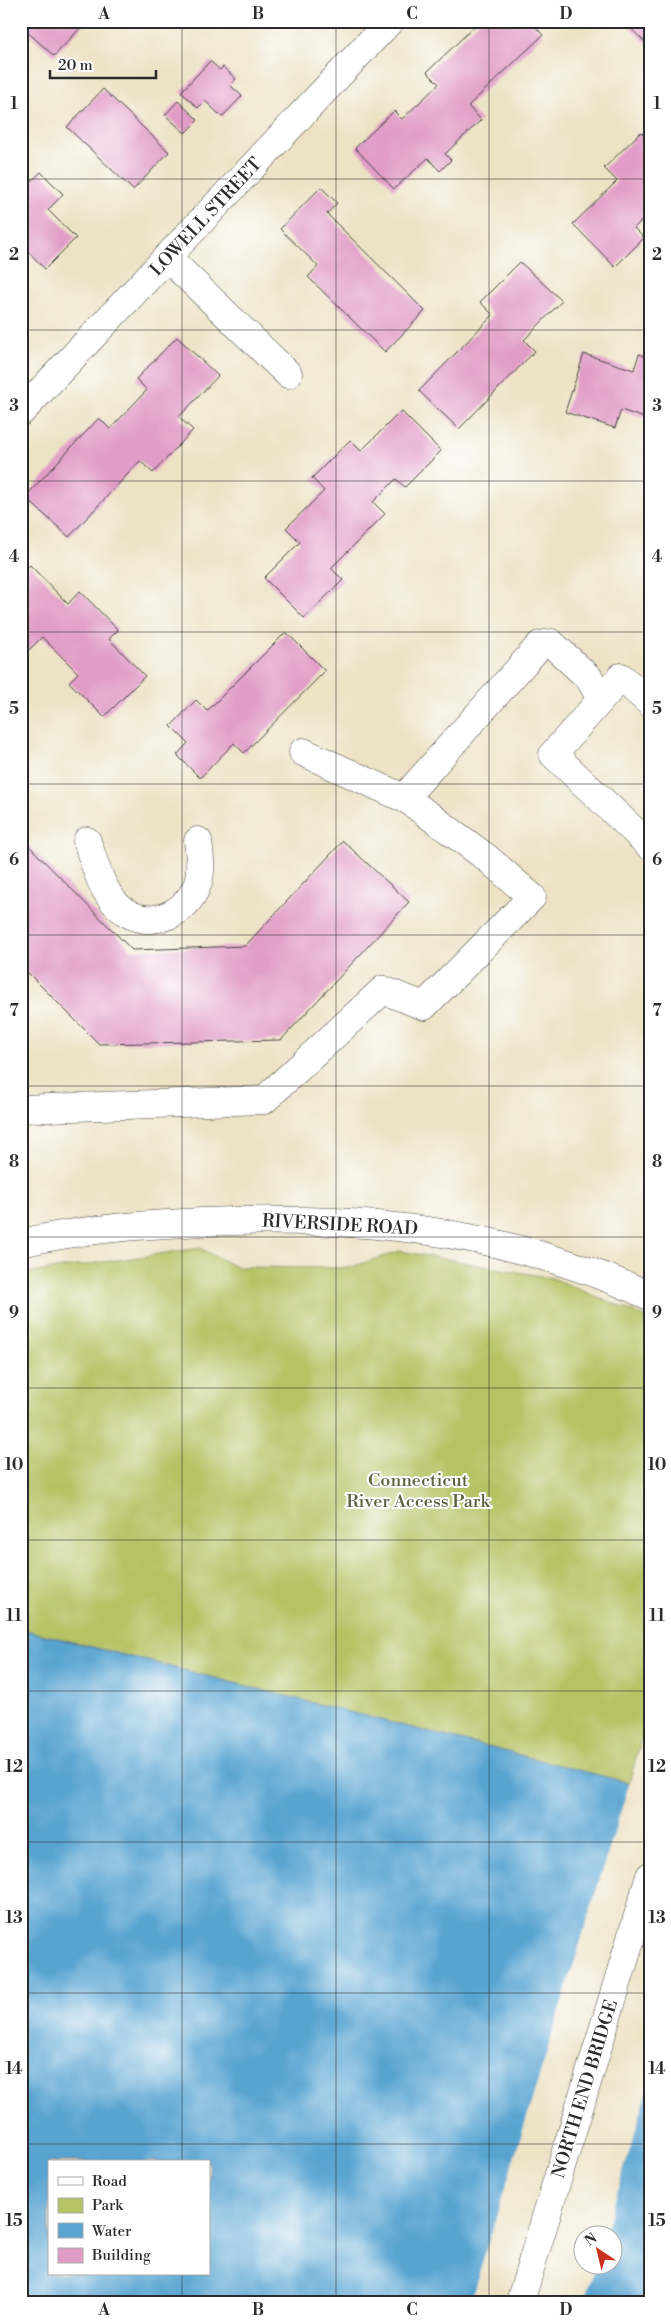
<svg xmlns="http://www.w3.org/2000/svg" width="671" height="2323" font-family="'Libre Bodoni',serif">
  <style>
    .green { fill: #b6c365; stroke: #707748 }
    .water { fill: #59a4d1; stroke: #42687e; fill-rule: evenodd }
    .pier { fill: #ede2c4 }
    .building { fill: #e19dc8 }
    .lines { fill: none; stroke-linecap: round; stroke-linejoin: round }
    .minor-casing { stroke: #484642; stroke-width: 29 }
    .major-casing { stroke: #484642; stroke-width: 29 }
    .minor { stroke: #fff; stroke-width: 28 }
    .major { stroke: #fff; stroke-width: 28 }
    .grid { fill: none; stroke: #2b2b2b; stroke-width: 1; stroke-opacity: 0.55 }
    .labels { text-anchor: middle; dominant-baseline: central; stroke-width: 4; stroke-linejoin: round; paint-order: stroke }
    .street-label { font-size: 18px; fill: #2b2b2b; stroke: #fff }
    .park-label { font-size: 18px; fill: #5c603f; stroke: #fff }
    .neatline { fill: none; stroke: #2b2b2b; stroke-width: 2 }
    .grid-label { font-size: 16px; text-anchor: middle; font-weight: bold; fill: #2b2b2b }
  </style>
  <rect width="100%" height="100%" fill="#fff"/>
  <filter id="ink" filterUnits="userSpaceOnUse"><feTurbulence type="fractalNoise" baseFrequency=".02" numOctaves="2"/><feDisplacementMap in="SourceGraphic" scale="10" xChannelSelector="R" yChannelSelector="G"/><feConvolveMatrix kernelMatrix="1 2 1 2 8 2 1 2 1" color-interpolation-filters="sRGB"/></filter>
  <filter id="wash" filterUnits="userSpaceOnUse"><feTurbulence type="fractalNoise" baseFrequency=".0096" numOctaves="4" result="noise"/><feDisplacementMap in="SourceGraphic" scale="20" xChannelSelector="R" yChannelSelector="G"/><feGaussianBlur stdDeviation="1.12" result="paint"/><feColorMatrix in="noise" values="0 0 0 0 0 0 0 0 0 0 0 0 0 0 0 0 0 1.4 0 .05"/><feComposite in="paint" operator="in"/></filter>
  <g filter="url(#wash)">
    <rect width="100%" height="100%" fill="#ede2c4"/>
    <!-- green -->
    <polygon class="green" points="200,1248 236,1267 348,1268 400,1251 552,1278 650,1319 650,1708 629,1783 21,1629 21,1274"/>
    <!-- water -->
    <path class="water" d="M21,1629L650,1788V2302H21ZM49,2162H209V2274H49ZM584,2236H614V2266H584Z"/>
    <!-- pier -->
    <polygon class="pier" points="630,1781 650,1786 650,2083 604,2235 584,2236 584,2266 595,2266 584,2302 470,2302"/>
    <g id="blocks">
      <!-- building -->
      <g class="building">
        <polygon points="21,21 87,21 54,56 21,26"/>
        <polygon points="480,21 530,21 543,35 468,106 481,120 445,154 451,160 440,171 428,158 394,189 355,148 394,111 402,119 439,84 427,72"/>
        <polygon points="623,21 650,21 650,47"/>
        <polygon points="210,61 220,70 223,67 236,79 230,85 242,96 222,117 205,101 198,108 181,92"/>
        <polygon points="103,89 169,152 133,190 67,127"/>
        <polygon points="178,101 198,120 185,133 165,115"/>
        <polygon points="641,132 650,141 650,195 643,201 650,208 650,212 634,228 644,238 615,267 573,224 617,181 604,168"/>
        <polygon points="41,172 63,194 48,210 76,238 45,269 21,244 21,222 27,216 21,210 21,200 29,191 25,187"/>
        <polygon points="321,187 337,203 327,214 425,311 385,352 308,277 318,266 280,229"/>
        <polygon points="520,262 562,301 524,340 535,351 459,429 419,391 493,315 480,302"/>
        <polygon points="177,337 218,376 179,417 193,430 153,473 140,461 69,537 25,497 99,418 110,429 147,390 136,379"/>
        <polygon points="584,354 634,370 639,354 650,358 650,420 621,410 615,428 565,412"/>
        <polygon points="401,411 441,451 405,487 396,479 373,502 385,514 331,568 343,580 304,618 264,578 300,542 286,528 324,491 312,478 350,440 361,451"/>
        <polygon points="30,565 68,604 80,591 118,630 109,639 145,676 104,717 69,682 78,673 42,637 29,650 21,642 21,574"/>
        <polygon points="286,632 325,671 244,753 234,743 200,778 177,755 188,743 171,726 196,700 207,711"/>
        <polygon points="343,841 409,902 281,1040 99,1044 21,966 21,847 29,846 132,950 245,946"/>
      </g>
    </g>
  </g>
  <g filter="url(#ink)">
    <use href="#blocks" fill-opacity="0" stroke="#484642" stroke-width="1"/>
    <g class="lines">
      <!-- minor casing -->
      <g class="minor-casing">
        <g id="minor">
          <polyline points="167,257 288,374"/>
          <polyline points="21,412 390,21"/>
          <polyline points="650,703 621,677 553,754 650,846"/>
          <polyline points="404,798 540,645 551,643 589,678 601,698"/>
          <path d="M87,841C95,864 102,896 124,911C149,928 181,917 195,890C203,875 200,857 198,841"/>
          <polyline points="21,1109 264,1100 383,990 424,1006 532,897 487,858 408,800 303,752"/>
          <path d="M21,1243C80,1229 142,1225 202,1222C360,1215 504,1229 650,1296"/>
        </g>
      </g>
      <!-- major casing -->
      <g class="major-casing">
        <polyline id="major" points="520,2302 650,1876"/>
      </g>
      <!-- minor -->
      <use href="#minor" class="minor"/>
      <!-- major -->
      <use href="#major" class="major"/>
    </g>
  </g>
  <!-- grid -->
  <path class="grid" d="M182,21V2162M336,21V2302M489,21V2302M21,179H650M21,330H650M21,481H650M21,632H650M21,784H650M21,935H650M21,1086H650M21,1237H650M21,1388H650M21,1540H650M21,1691H650M21,1842H650M21,1993H650M21,2144H650M182,2274V2302"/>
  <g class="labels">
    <!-- street labels -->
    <g class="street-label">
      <text transform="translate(206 217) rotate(-47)">LOWELL STREET</text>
      <text transform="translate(340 1225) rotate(3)">RIVERSIDE ROAD</text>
      <text transform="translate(585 2089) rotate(-73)">NORTH END BRIDGE</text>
    </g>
    <!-- park labels -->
    <g class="park-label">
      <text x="418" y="1480">Connecticut<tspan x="418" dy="21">River Access Park</tspan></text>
    </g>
  </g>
  <!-- margin -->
  <rect width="671" height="2323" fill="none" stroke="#fff" stroke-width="55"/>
  <!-- legend -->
  <rect x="48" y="2160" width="162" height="115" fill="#ffffff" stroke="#aaaaaa"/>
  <rect x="58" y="2177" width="25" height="8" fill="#ffffff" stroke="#aaaaaa"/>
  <text x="92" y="2186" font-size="15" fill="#2b2b2b">Road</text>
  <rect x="58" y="2198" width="25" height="15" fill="#b6c365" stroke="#aaaaaa"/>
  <text x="92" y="2210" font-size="15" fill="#2b2b2b">Park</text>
  <rect x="58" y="2223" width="25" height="15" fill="#59a4d1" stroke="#aaaaaa"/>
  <text x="92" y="2236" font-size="15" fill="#2b2b2b">Water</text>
  <rect x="58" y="2248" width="25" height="15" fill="#e19dc8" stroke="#aaaaaa"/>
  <text x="92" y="2260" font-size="15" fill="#2b2b2b">Building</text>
  <!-- north arrow -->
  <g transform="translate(598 2250) rotate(325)"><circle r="24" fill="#ffffff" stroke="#aaaaaa"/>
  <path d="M0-4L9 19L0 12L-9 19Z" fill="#c8321e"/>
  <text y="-8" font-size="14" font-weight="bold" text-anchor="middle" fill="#2b2b2b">N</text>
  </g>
  <!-- scale -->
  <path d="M50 70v8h106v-8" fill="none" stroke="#2b2b2b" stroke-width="2.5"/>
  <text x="58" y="70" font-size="15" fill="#2b2b2b" stroke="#ffffff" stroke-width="4" paint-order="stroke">20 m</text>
  <rect x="28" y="28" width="616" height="2268" class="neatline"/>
  <g class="grid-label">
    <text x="104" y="19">A</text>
    <text x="258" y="19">B</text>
    <text x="412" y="19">C</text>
    <text x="566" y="19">D</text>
    <text x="14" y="109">1</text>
    <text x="657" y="109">1</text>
    <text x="14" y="260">2</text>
    <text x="657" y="260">2</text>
    <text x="14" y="411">3</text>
    <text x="657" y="411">3</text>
    <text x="14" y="562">4</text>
    <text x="657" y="562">4</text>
    <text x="14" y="714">5</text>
    <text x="657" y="714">5</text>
    <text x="14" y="865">6</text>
    <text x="657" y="865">6</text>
    <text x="14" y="1016">7</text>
    <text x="657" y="1016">7</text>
    <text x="14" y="1167">8</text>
    <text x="657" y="1167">8</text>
    <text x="14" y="1318">9</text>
    <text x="657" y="1318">9</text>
    <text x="14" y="1470">10</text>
    <text x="657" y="1470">10</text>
    <text x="14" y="1621">11</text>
    <text x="657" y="1621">11</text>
    <text x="14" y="1772">12</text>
    <text x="657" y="1772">12</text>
    <text x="14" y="1923">13</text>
    <text x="657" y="1923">13</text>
    <text x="14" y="2074">14</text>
    <text x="657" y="2074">14</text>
    <text x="14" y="2226">15</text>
    <text x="657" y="2226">15</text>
    <text x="104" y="2315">A</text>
    <text x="258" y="2315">B</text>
    <text x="412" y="2315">C</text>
    <text x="566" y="2315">D</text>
  </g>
</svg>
